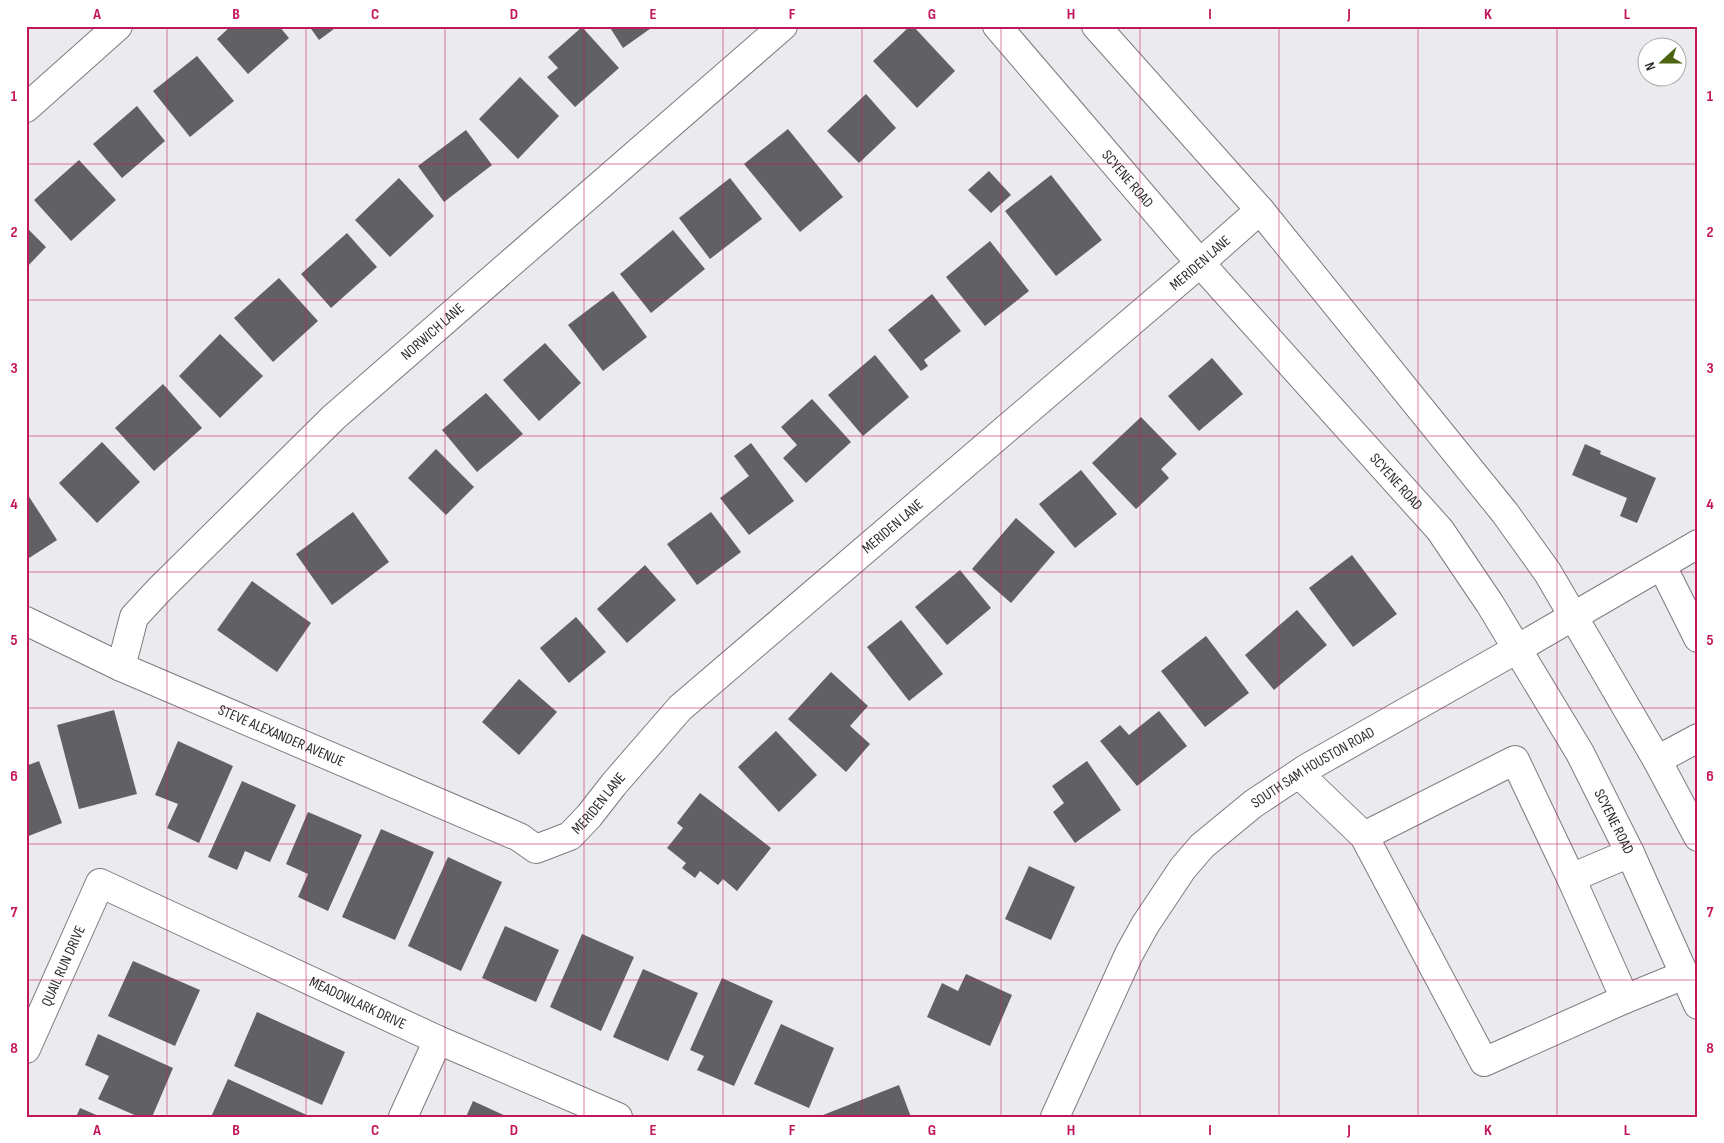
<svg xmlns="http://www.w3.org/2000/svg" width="1724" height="1143" font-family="'Sofia Sans Condensed',sans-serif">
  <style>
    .building { fill: #616063 }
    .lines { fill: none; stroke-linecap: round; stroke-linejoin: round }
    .minor-casing { stroke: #7c7b7e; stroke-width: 30 }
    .major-casing { stroke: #7c7b7e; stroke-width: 30 }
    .minor { stroke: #fff; stroke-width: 28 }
    .major { stroke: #fff; stroke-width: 28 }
    .grid { fill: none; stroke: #c2185b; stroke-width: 1; stroke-opacity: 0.55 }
    .labels { text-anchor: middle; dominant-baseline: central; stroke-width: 5; stroke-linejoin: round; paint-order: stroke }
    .street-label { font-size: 15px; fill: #2d2d2e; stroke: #fff }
    .neatline { fill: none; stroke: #c2185b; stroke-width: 2 }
    .grid-label { font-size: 16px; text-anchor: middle; font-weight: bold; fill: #c2185b }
  </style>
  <rect width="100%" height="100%" fill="#ebeaee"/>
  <!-- building -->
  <g class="building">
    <polygon points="231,26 279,26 289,38 248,74 217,39"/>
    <polygon points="309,26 338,26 319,40"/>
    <polygon points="609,26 654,26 623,48"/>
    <polygon points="910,26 913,26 955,71 917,108 873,61"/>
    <polygon points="582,27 619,68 575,107 547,77 558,68 548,57"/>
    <polygon points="197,56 234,101 190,137 153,91"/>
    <polygon points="520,77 559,116 518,159 479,119"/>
    <polygon points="866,94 896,128 859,163 827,131"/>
    <polygon points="137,106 165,141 122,178 93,144"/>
    <polygon points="788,129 843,197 800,232 744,164"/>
    <polygon points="466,130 492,165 444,202 418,166"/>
    <polygon points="79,160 116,200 71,241 34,200"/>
    <polygon points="989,171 1011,195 991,213 968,190"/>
    <polygon points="1051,175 1102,240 1056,276 1005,211"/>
    <polygon points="399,178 434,216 390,257 355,220"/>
    <polygon points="730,178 762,219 710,259 679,218"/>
    <polygon points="26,227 46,247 26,268"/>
    <polygon points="673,230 705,269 651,313 620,274"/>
    <polygon points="347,233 377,267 331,308 301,274"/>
    <polygon points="990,241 1029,291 985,326 946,277"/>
    <polygon points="279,278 318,321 273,362 234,318"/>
    <polygon points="613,291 647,337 603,371 568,325"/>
    <polygon points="932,294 961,331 924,360 928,366 921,371 888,330"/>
    <polygon points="220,334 263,376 220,418 179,376"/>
    <polygon points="545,343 581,383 539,421 503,380"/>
    <polygon points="875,355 909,397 863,436 828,395"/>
    <polygon points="1212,358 1243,394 1199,431 1168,396"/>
    <polygon points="163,384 202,428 154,471 115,428"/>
    <polygon points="486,393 523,434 477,472 442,430"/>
    <polygon points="812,399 851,442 806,483 783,458 797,445 781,427"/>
    <polygon points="1141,417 1177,454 1161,469 1169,478 1136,509 1092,463"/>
    <polygon points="102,442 140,482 97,523 59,483"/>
    <polygon points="751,443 794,501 749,535 720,498 749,476 734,456"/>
    <polygon points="1585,444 1601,451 1600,454 1656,478 1637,523 1620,516 1627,498 1572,475"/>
    <polygon points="436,449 474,487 446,515 408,478"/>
    <polygon points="1081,470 1117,514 1075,548 1039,504"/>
    <polygon points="26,492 57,540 26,560"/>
    <polygon points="353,512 389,562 332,605 296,554"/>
    <polygon points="711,512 741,552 697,585 667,544"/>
    <polygon points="1016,518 1055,552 1011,603 972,569"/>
    <polygon points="1352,555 1397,614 1353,647 1309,588"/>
    <polygon points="645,565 676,600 627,643 597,609"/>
    <polygon points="960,570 991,608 947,645 915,607"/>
    <polygon points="252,581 311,623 277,672 217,630"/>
    <polygon points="1297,610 1327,645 1274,690 1245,655"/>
    <polygon points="576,617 606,652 569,683 540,648"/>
    <polygon points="901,620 943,674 909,701 867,647"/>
    <polygon points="1206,636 1249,693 1205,727 1161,671"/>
    <polygon points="831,672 868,706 850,726 870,744 846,772 788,719"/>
    <polygon points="519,679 557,712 519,755 482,722"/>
    <polygon points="114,710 137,794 79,809 57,725"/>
    <polygon points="1159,711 1187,746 1137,786 1100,741 1120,725 1129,735"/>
    <polygon points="776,731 817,775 779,812 738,767"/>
    <polygon points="178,741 233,766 199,843 167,828 178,804 155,795"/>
    <polygon points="39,761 62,823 26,837 26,766"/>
    <polygon points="1087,761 1121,810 1075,843 1053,812 1064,803 1052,786"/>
    <polygon points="242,781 296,805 270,862 245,851 237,870 208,857"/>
    <polygon points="700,793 771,848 737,891 723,879 718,885 700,871 695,878 682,868 686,863 667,848 683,828 677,823"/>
    <polygon points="308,812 362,835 328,911 298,897 308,874 286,864"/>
    <polygon points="381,829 434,852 395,940 342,917"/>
    <polygon points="448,857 502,882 461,971 408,946"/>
    <polygon points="1029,866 1075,887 1051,940 1005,919"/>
    <polygon points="505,926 559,950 536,1002 482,978"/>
    <polygon points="582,934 634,957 601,1031 550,1007"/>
    <polygon points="133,961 200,990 175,1046 108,1016"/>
    <polygon points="643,969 698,993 668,1061 613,1037"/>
    <polygon points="966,974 1012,995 990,1046 927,1017 942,983 958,991"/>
    <polygon points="722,978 773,1001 734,1086 697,1070 704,1056 690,1050"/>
    <polygon points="257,1012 345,1052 322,1105 234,1066"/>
    <polygon points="781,1024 834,1048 809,1108 754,1084"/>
    <polygon points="98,1034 173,1068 152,1117 139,1117 98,1099 109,1076 85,1065"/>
    <polygon points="228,1079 311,1117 211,1117"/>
    <polygon points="899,1085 911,1117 818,1117"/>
    <polygon points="473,1101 508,1117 466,1117"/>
    <polygon points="80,1108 101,1117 76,1117"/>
  </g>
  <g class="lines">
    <!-- minor casing -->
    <g class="minor-casing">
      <g id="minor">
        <polyline points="26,108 118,26"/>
        <polyline points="1662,566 1698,638"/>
        <path id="s1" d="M26,621L121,667L519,837L536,849L570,836L589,816L614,784L680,708L1200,263L1260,210"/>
        <path id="s2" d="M121,667L134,617L159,590L334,417L783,26"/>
        <polyline points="1657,760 1698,738"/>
        <polyline points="1299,774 1364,836 1484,1062 1625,999 1684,975"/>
        <polyline points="1364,836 1515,760 1571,878 1630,853"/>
        <polyline points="1571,878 1625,999"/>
        <path id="s3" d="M26,1049L100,883L438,1040L618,1117"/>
        <polyline points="403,1117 438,1040"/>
        <path id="s4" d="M1055,1117L1129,954L1145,925L1183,868L1202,846L1253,804L1307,768L1517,649L1698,544"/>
      </g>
    </g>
    <!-- major casing -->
    <g class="major-casing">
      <g id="major">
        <path id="s5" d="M997,26L1200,263L1440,530L1490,604L1580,753L1630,853L1698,1005"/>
        <polyline points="1096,26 1260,210 1505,513 1548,573 1657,760 1698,837"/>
      </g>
    </g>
    <!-- minor -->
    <use href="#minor" class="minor"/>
    <!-- major -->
    <use href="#major" class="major"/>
  </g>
  <!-- grid -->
  <path class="grid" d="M167,26V1117M306,26V1117M445,26V1117M584,26V1117M723,26V1117M862,26V1117M1001,26V1117M1140,26V1117M1279,26V1117M1418,26V1117M1557,26V1117M26,164H1698M26,300H1698M26,436H1698M26,572H1698M26,708H1698M26,844H1698M26,980H1698"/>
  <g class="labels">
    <!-- street labels -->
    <g class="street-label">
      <text stroke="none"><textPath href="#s5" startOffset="201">SCYENE ROAD</textPath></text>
      <text stroke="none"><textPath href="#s1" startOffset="1449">MERIDEN LANE</textPath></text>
      <text stroke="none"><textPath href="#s2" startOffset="465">NORWICH LANE</textPath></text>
      <text stroke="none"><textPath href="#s5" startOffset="606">SCYENE ROAD</textPath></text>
      <text stroke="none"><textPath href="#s1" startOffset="1044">MERIDEN LANE</textPath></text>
      <text stroke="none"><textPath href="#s1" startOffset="280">STEVE ALEXANDER AVENUE</textPath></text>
      <text stroke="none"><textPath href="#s4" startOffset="446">SOUTH SAM HOUSTON ROAD</textPath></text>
      <text stroke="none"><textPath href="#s1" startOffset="639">MERIDEN LANE</textPath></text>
      <text stroke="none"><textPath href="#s5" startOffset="1011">SCYENE ROAD</textPath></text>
      <text stroke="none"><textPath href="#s3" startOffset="91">QUAIL RUN DRIVE</textPath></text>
      <text stroke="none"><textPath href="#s3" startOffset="466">MEADOWLARK DRIVE</textPath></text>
    </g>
  </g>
  <!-- border -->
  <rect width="1724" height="1143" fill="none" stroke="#ffffff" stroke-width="55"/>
  <!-- north arrow -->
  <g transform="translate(1662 62) rotate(249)"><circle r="24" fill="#ffffff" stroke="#ababab"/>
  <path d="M0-4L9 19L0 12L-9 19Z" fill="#4c6311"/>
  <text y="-8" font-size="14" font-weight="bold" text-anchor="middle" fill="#2d2d2e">N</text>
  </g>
  <rect x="28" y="28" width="1668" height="1088" class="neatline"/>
  <g class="grid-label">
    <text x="97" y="19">A</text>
    <text x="236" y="19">B</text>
    <text x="375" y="19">C</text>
    <text x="514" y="19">D</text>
    <text x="653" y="19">E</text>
    <text x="792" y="19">F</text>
    <text x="932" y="19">G</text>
    <text x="1071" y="19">H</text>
    <text x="1210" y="19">I</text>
    <text x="1349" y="19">J</text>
    <text x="1488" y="19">K</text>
    <text x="1627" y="19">L</text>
    <text x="14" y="101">1</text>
    <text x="1710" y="101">1</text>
    <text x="14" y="237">2</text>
    <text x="1710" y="237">2</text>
    <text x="14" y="373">3</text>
    <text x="1710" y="373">3</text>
    <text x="14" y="509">4</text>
    <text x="1710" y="509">4</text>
    <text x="14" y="645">5</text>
    <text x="1710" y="645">5</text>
    <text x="14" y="781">6</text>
    <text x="1710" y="781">6</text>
    <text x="14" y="917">7</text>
    <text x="1710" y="917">7</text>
    <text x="14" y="1053">8</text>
    <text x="1710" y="1053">8</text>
    <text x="97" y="1135">A</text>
    <text x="236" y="1135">B</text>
    <text x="375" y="1135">C</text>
    <text x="514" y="1135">D</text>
    <text x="653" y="1135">E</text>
    <text x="792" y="1135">F</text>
    <text x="932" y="1135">G</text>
    <text x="1071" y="1135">H</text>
    <text x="1210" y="1135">I</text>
    <text x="1349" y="1135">J</text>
    <text x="1488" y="1135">K</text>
    <text x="1627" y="1135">L</text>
  </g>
</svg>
